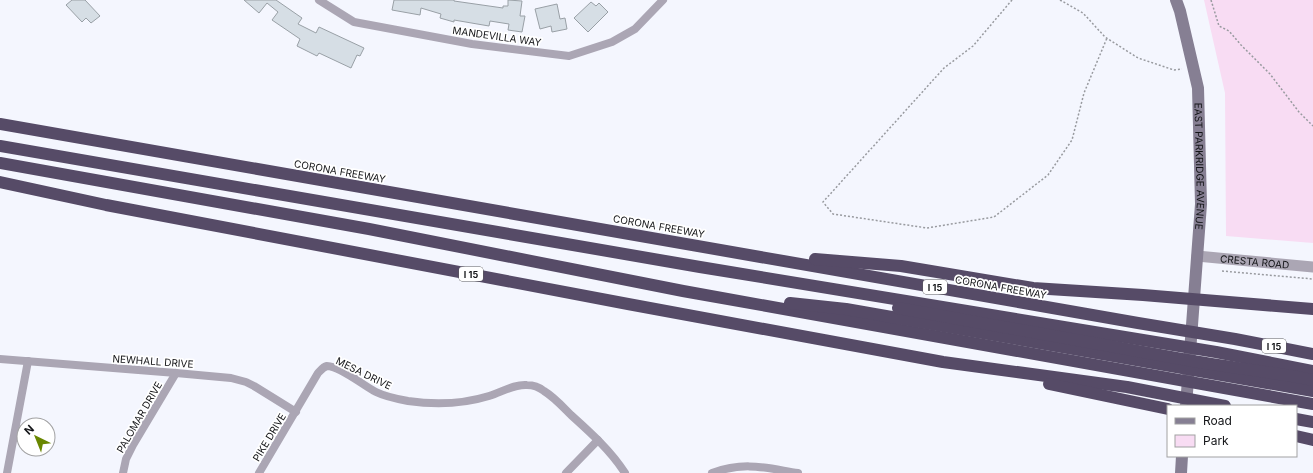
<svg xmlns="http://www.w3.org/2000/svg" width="1313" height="473" font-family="Inter,sans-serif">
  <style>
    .green { fill: #f8dcf3 }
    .building { fill: #d6dee5; stroke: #99a0a6 }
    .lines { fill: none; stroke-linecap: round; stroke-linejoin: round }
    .path { stroke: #989a9f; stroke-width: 1.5; stroke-dasharray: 2 2; stroke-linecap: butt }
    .minor { stroke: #aba6b4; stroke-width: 8 }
    .tertiary { stroke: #aba6b4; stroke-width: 11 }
    .secondary { stroke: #867f93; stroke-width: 12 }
    .motorway { stroke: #564b67; stroke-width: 12 }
    .labels { text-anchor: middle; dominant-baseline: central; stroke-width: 3.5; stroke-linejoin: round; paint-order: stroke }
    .shield { fill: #fff; stroke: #5a5a5d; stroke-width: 1 }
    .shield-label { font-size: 9px; font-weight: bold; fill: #131417 }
    .street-label { font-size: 10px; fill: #131417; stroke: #fff }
  </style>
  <rect width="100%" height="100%" fill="#f4f6fe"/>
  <!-- green -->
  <polygon class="green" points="1204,0 1313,0 1313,243 1226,236 1225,93"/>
  <!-- building -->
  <g class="building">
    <polygon points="72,0 85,0 100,16 91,23 86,18 82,22 66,5"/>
    <polygon points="244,0 276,0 302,18 298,24 316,33 319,27 364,48 360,56 357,55 351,68 319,53 317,56 297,46 300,39 272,20 278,12 267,3 259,13"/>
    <polygon points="394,0 454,0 454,1 503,8 503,6 508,6 508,0 522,1 520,16 525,16 522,32 508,30 509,24 490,21 489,26 454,20 454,22 440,18 441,14 421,8 420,15 392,10"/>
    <polygon points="591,2 596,6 599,3 608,12 588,32 574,18"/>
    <polygon points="557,4 560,19 565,18 567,29 552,32 551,26 540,29 535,9"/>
  </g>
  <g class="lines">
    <!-- path -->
    <g class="path">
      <polyline points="1012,0 973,46 944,68 823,202 833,214 927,228 994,217 1048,175 1072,140 1084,93 1107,38"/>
      <polyline points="1060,0 1083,13 1105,37 1138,58 1174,70 1182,69"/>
      <polyline points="1211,0 1219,26 1229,31 1241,45 1270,74 1299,112 1313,126"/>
      <polyline points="1222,271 1313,279"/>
    </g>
    <!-- minor -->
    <g class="minor">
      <polyline points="319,0 354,22 472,44 569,56 612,42 635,29 663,0"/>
      <polyline points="0,359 176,373 231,378 246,382 254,386 296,412"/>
      <polyline points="7,473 28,361"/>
      <polyline points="123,473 126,459 133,445 176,373"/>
      <path d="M259,473L318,373C321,370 323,367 327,366C340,366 364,386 376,392C386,397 397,399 408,401C435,405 463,404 489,396C502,392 514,384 527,385C533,385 539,387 544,391C554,397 563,407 571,415C591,433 611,451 625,473"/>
      <polyline points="566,473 598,440"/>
      <path d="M712,473C745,461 766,468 798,473"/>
    </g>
    <!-- tertiary -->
    <path class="tertiary" id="s1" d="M1197,256L1313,267"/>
    <!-- secondary -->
    <g class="secondary">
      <path id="s2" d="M1176,0L1180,11L1198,88L1201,204L1186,406"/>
      <polyline points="1181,473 1182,456"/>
    </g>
    <!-- motorway -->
    <g class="motorway">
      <polyline points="0,124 1138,323 1235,339 1313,354"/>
      <polyline points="0,146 700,267 1216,352 1313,371"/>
      <polyline points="0,163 369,229 683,291 1313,404"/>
      <polyline points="0,182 106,205 628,304 943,362 1127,387 1225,406"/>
      <polyline points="815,259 901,266 1033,288 1143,295 1313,309"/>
      <polyline points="790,303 846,309 1313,391"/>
      <path d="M898,308C997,326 1095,344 1193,361C1233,368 1273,372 1313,380"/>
      <polyline points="1049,384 1168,409"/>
      <polyline points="1296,419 1313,422"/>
      <polyline points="1296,436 1313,440"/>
    </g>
  </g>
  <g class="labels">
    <!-- shield labels -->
    <g class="shield">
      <rect x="459" y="267" width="24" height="14" rx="3"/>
      <rect x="923" y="280" width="24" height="14" rx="3"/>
      <rect x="1262" y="339" width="24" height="14" rx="3"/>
    </g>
    <g class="shield-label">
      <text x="471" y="274">I 15</text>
      <text x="935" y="287">I 15</text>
      <text x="1274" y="346">I 15</text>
    </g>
    <!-- street labels -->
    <g class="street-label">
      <text transform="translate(497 36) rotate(8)">MANDEVILLA WAY</text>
      <text stroke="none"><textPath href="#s2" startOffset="169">EAST PARKRIDGE AVENUE</textPath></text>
      <text transform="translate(340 171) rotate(10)">CORONA FREEWAY</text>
      <text transform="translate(659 226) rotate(10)">CORONA FREEWAY</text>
      <text stroke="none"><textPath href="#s1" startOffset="58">CRESTA ROAD</textPath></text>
      <text transform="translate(1001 287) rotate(10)">CORONA FREEWAY</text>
      <text transform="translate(153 361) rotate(4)">NEWHALL DRIVE</text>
      <text transform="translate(364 373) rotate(26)">MESA DRIVE</text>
      <text transform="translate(139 417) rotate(-60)">PALOMAR DRIVE</text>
      <text transform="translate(269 437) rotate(-59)">PIKE DRIVE</text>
    </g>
  </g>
  <!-- legend -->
  <rect x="1167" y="405" width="130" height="52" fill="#ffffff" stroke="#a1a1a2"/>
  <rect x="1175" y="418" width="20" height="6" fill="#867f93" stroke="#a1a1a2"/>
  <text x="1203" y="425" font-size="12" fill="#131417">Road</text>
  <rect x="1175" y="435" width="20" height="12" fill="#f8dcf3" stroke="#a1a1a2"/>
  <text x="1203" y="445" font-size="12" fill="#131417">Park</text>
  <!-- north arrow -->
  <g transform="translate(36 437) rotate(317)"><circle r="19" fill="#ffffff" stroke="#a1a1a2"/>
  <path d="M0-3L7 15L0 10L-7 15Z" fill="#698700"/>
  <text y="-6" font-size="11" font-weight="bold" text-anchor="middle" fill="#131417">N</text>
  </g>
</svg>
